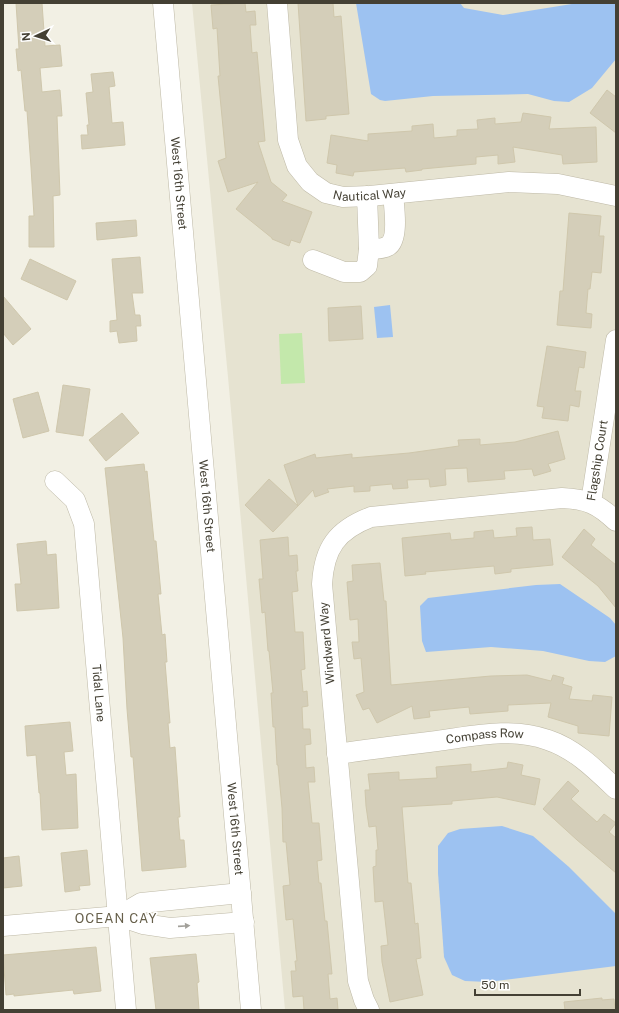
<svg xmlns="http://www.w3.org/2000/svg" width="619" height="1013" font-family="'Public Sans',sans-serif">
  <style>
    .residential { fill: #e6e3d1 }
    .green { fill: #c3e8ab }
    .water { fill: #9dc2f1 }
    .building { fill: #d4ceb9; stroke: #cfc7ac }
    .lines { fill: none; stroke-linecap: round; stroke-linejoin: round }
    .minor-casing { stroke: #beb9a6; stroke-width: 21 }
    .minor { stroke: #fff; stroke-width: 20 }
    .oneway { fill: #a2a09a }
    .labels { text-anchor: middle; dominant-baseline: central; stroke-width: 3; stroke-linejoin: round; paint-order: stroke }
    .street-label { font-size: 12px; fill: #444034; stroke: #fff }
    .neighbourhood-label { font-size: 13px; letter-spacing: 1px; fill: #67604b; stroke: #fff }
  </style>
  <rect width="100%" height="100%" fill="#f2f0e4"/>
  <!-- residential -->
  <polygon class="residential" points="192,3 616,3 616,1010 285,1010 228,377"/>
  <!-- green -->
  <polygon class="green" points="302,333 305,383 281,384 279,334"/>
  <!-- water -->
  <g class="water">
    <polygon points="356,3 460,3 464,8 503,15 578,3 616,3 616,59 592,88 569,102 554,101 528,94 433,96 385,101 380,100 371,94"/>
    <polygon points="390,305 393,337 377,338 374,307"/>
    <polygon points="560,584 610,618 616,625 616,656 605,662 589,661 543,651 491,647 426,652 422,641 420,606 428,598 536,585"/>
    <polygon points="502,826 533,836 569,867 616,914 616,966 488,982 465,981 452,975 444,957 438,873 438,846 448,833 460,829"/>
  </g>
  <!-- building -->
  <g class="building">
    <polygon points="16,3 42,3 45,46 60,45 62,66 40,68 42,92 60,90 62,116 57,116 60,195 53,196 54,247 29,247 29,216 34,216 31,167 27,111 25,111 21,70 18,71 16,49 19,49"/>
    <polygon points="245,3 246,12 255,11 256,25 250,25 252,53 257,52 265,141 258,142 271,182 287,195 282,201 312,212 300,243 291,240 289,246 272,239 272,238 236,209 258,182 228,192 218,161 226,158 218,76 220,76 217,28 213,29 211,5"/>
    <polygon points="298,3 333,3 334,17 341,16 349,114 326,116 326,119 306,121"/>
    <polygon points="113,72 115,86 109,87 112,123 123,122 125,145 82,149 81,135 88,135 87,125 89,125 86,93 93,92 91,74"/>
    <polygon points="607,90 616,97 616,133 590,113"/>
    <polygon points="523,113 551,117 549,129 596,127 597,162 563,164 562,155 513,147 515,162 498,164 498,155 476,157 476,164 422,169 422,170 406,172 405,168 354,172 353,176 336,173 337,165 327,163 331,135 368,141 368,134 412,131 412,126 433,124 434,138 457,136 457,130 478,129 477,120 495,118 495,124 521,122"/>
    <polygon points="569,213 601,216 599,236 604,236 601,273 592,272 590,289 588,289 586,313 592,314 591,328 557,325 560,291 563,291"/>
    <polygon points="136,220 137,236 97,240 96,223"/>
    <polygon points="140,257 143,293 132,293 135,315 140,315 141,326 136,326 137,341 119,343 117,331 110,332 110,321 117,320 112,259"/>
    <polygon points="30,259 76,281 67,300 21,279"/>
    <polygon points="3,296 31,329 13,345 3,333"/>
    <polygon points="361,306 363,339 329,341 328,308"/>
    <polygon points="547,346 586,352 584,368 579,367 575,391 581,391 579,407 570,405 568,421 542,418 544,407 537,406"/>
    <polygon points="63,385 90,389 83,436 56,432"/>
    <polygon points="38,392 49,431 23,438 13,399"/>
    <polygon points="122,413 139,433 106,461 89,440"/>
    <polygon points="558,431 565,459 548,464 551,471 534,476 532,469 504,471 505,479 468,482 467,468 445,469 446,485 430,487 429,479 407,480 408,488 393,489 392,484 370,486 370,491 354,492 354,486 327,489 329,492 315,497 313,490 298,506 284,465 315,454 316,458 352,454 352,458 409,453 459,446 458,440 480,439 480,445 515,442"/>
    <polygon points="144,464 145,472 147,471 154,541 156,541 161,594 158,594 162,635 165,634 167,662 165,662 170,723 168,723 170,748 175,747 180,817 178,817 180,840 184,840 186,867 142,871 133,757 131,757 127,709 123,638 105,468"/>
    <polygon points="269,479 298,506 273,532 245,505"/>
    <polygon points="532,527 533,540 550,539 553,565 511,569 511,572 495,574 494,566 425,572 426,574 405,576 402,538 450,533 451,540 474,538 474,532 493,530 494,538 517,536 516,528"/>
    <polygon points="584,529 595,539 591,545 616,565 616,608 598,586 562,557"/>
    <polygon points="288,537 289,556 297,555 298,571 296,571 298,591 292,592 295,632 303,632 305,669 301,670 303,692 307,691 308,706 302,707 303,729 310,729 311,744 305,745 306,768 314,767 315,782 308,782 312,823 319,823 322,860 317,861 319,883 321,883 325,921 327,921 332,974 328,974 330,999 337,998 338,1010 304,1010 303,996 293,997 291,971 296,971 295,961 297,961 293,919 286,920 283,886 290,885 286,842 283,842 282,808 278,765 277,765 275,727 273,727 271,693 273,693 269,651 268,651 265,612 262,613 259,579 263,579 260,540"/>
    <polygon points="46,541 47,555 56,554 59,608 17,611 15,584 21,584 17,544"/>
    <polygon points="380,563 384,601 386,601 391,685 491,676 527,675 551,681 553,675 564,678 562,684 572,687 569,699 592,701 593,695 612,697 609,736 578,733 578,726 548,717 551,703 508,705 508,711 470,714 469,707 429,711 430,717 414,719 412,706 377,723 369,708 363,710 356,695 364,692 361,658 354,659 352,642 359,642 358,619 350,620 347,582 353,581 352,565"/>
    <polygon points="70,722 73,751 64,752 66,775 76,774 78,828 42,830 40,793 39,793 36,755 27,756 25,726"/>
    <polygon points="508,762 523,765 521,775 540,779 535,805 497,797 452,801 452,804 402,807 408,883 411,883 415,924 418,923 421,958 416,959 423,995 390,1002 382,962 381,946 388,945 383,901 375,902 373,867 376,866 376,850 378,850 376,826 369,827 366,806 365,790 370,790 368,774 399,772 399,780 437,778 436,767 471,764 471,772 507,768"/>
    <polygon points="568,781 579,791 571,799 597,822 604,814 616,823 609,832 616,838 616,873 577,840 543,809"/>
    <polygon points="87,850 90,885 79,886 80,890 65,892 61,853"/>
    <polygon points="19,856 22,886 3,888 3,858"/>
    <polygon points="96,947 101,991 74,994 73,990 14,996 14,994 6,995 3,955"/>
    <polygon points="196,954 199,982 197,983 199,1010 156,1010 150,958"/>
    <polygon points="602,998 602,1000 614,999 615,1010 565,1010 564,1002"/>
  </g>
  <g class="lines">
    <!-- minor casing -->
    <g class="minor-casing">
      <g id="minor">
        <path id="s1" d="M163,3L251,1010"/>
        <path id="s2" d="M277,3L288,140L297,166L310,182L326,193L343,197L370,196L509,182L558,184L616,196"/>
        <path d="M369,249C375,249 383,249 388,246C399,239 394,206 393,194"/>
        <polyline points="313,260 344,272 360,272 367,266 369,249 367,196"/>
        <path id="s3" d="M55,481L75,500L84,524L126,1010"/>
        <path id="s4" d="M591,502L616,340"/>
        <path id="s5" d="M337,754C371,749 404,745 437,741C474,736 511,727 548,740C575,749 595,769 616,789"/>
        <polyline points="119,916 141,903 241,893"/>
        <polyline points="3,926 119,916 143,924 170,928 244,922"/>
        <path d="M369,1010L364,1000L358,981L322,584C324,548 337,530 371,517L562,498C587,499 598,504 616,521"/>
      </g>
    </g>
    <!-- minor -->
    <use href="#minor" class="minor"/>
  </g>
  <!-- one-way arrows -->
  <defs><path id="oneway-solid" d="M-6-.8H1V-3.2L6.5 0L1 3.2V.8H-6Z"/></defs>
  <use class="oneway" href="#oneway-solid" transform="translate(184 926) rotate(-4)"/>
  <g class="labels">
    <!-- street labels -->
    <g class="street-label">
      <text stroke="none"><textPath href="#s1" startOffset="181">West 16th Street</textPath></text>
      <text stroke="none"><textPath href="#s2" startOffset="249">Nautical Way</textPath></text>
      <text stroke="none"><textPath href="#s4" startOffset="42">Flagship Court</textPath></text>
      <text stroke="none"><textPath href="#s1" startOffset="505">West 16th Street</textPath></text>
      <text transform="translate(327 643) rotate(-95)">Windward Way</text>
      <text stroke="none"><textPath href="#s3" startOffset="223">Tidal Lane</textPath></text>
      <text stroke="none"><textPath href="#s5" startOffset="149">Compass Row</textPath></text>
      <text stroke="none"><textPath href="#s1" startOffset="829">West 16th Street</textPath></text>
    </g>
    <!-- neighbourhood labels -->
    <g class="neighbourhood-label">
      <text x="116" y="918">OCEAN CAY</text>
    </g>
  </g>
  <!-- border -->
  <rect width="619" height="1013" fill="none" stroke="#444034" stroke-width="8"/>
  <!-- north arrow -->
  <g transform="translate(36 36) rotate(266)" stroke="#ffffff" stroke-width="3" paint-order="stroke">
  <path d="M0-3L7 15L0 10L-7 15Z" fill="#444034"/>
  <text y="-6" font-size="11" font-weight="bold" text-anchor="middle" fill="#444034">N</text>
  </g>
  <!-- scale -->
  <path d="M475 989v6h105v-6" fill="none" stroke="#444034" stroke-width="2"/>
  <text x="481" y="989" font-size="12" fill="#444034" stroke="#ffffff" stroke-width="3" paint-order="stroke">50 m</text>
</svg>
